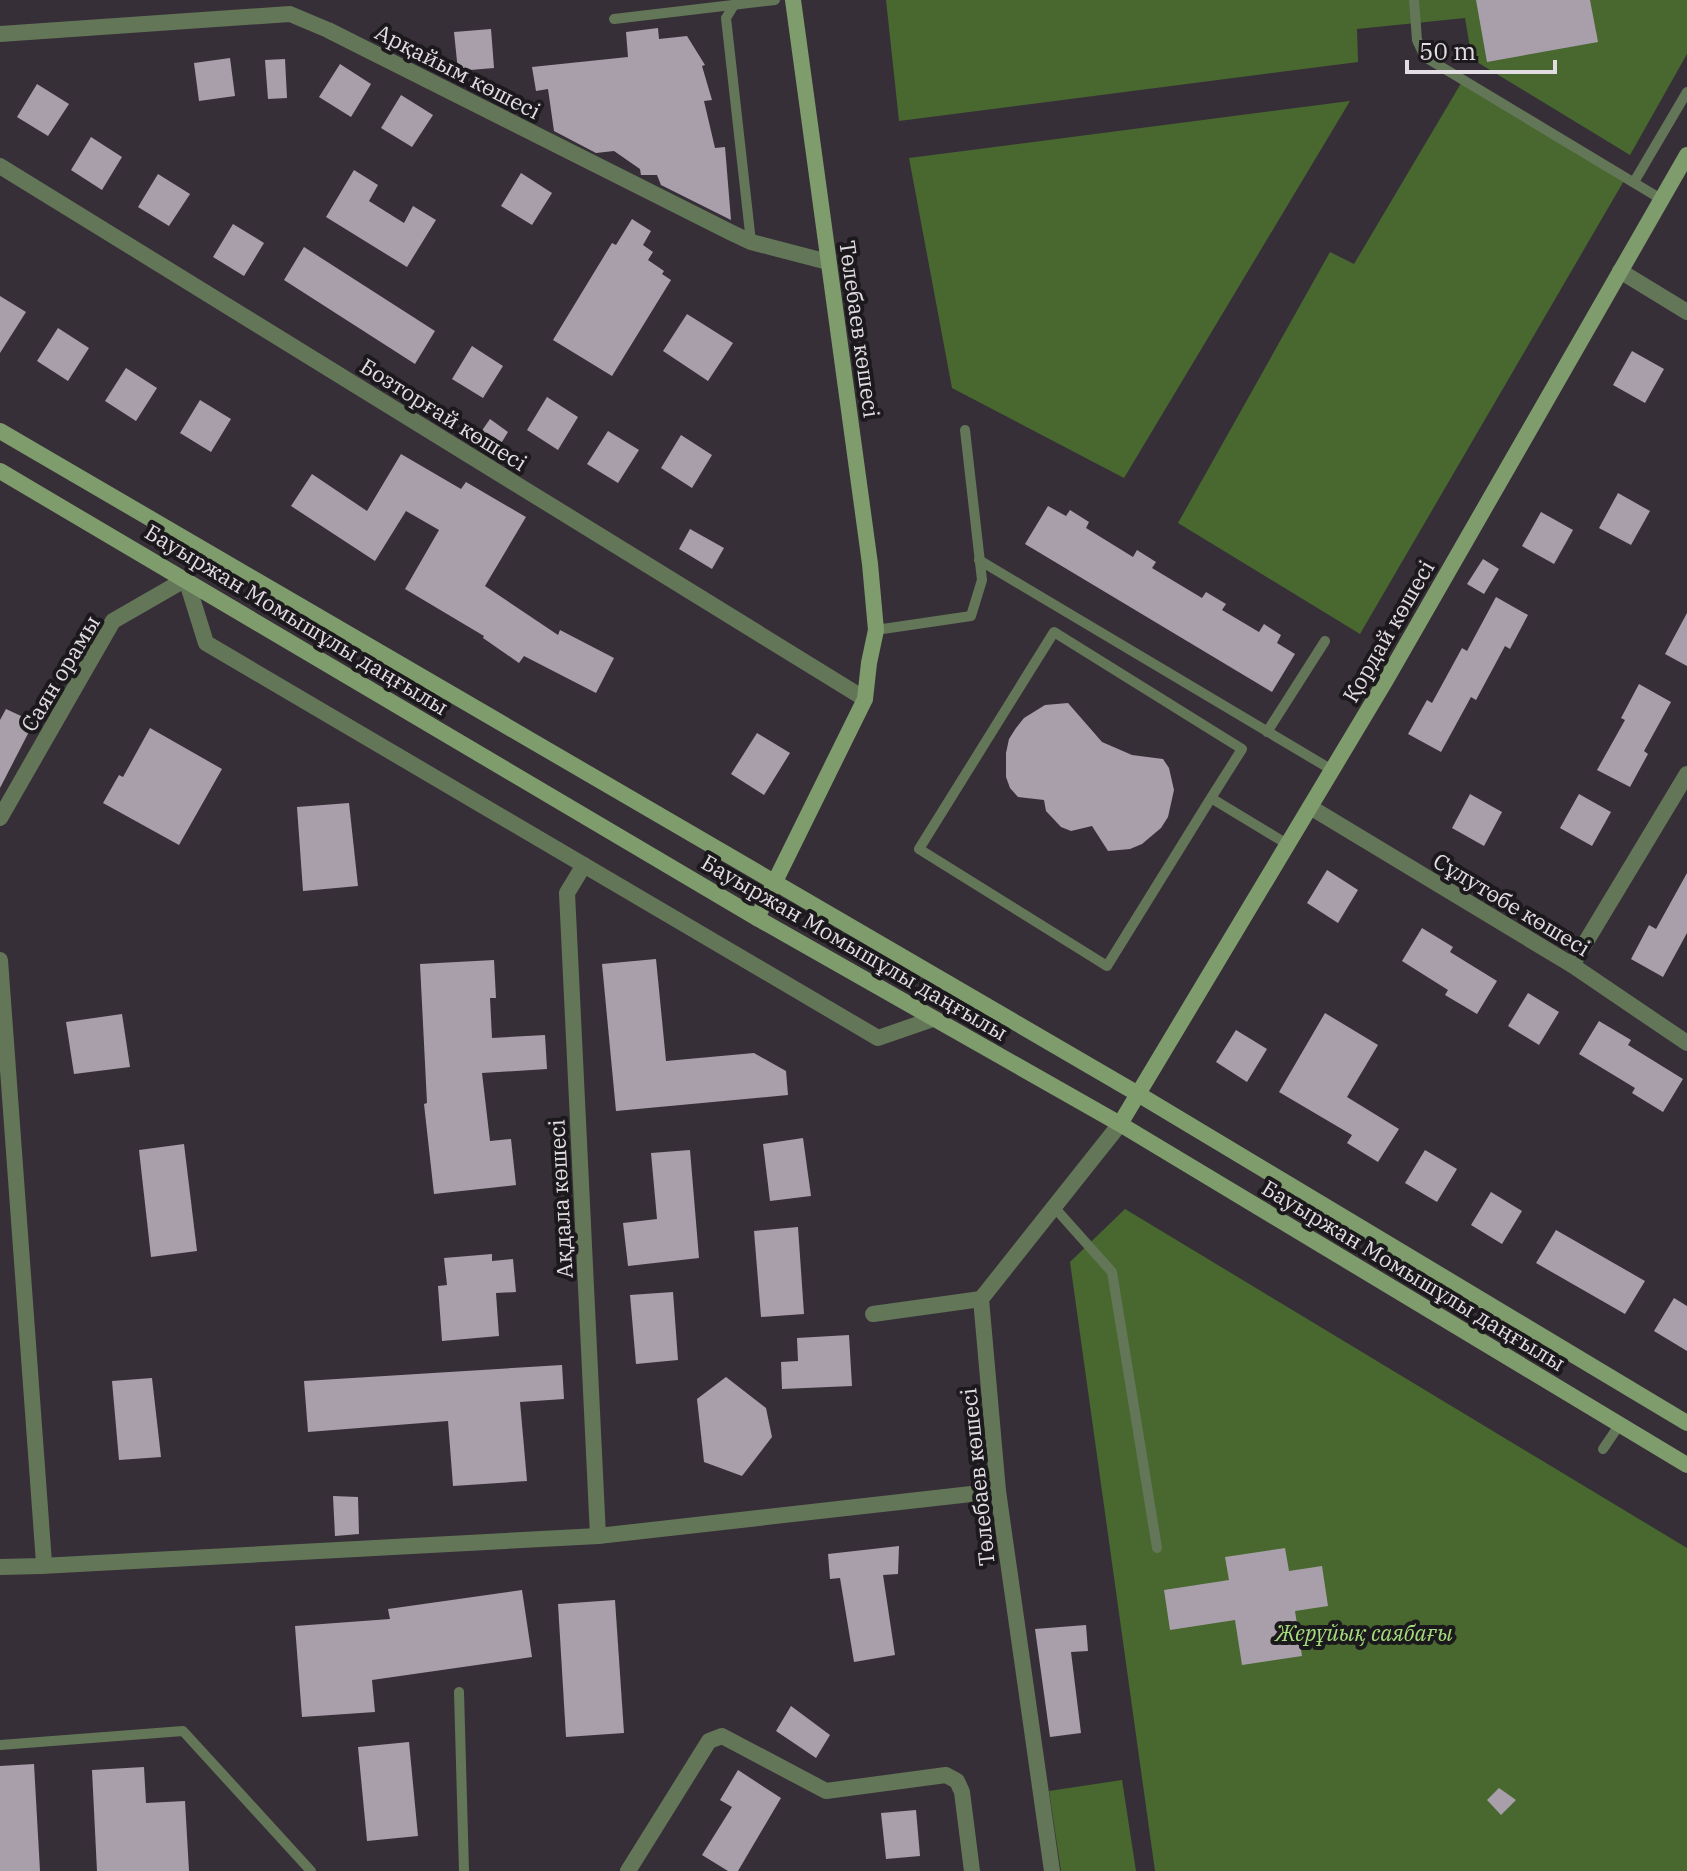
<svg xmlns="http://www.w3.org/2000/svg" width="1687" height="1871" font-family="'IBM Plex Serif',serif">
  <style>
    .green { fill: #48682f }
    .building { fill: #a99fab }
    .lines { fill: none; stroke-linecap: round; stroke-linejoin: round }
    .lane { stroke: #647658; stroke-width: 10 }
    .street { stroke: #647658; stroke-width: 16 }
    .secondary { stroke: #7f9c6c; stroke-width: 16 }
    .labels { text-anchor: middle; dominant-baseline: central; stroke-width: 8; stroke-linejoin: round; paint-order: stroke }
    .street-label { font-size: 22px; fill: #e2dde3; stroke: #1c191d }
    .park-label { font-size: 22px; font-style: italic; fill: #a4dc7b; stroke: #1c191d }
  </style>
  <rect width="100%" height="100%" fill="#372f38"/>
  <!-- green -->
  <g class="green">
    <polygon points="886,0 1687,0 1687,54 1630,155 1472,59 1465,18 1357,29 1358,62 899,121"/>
    <polygon points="1463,80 1625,179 1360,634 1178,523 1330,252 1354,264"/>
    <polygon points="1350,101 1124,478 952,388 909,158"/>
    <polygon points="1125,1209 1687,1548 1687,1871 1155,1871 1070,1262"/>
    <polygon points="1122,1780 1136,1871 1061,1871 1049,1791"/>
  </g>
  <!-- building -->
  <g class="building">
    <polygon points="1476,0 1590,0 1598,42 1487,62"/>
    <polygon points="658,28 659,39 687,36 705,65 702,66 712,100 704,101 715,148 725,147 731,220 661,185 657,175 641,175 640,169 614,151 596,153 554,131 548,89 536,91 532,67 628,57 626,32"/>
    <polygon points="491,29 494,68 458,71 454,32"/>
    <polygon points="230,58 235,96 199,101 194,63"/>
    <polygon points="285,59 287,98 268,99 265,60"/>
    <polygon points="340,64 371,84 351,117 319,97"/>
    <polygon points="37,84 69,104 48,136 17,117"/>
    <polygon points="401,95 433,115 412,147 381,128"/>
    <polygon points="91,137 122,157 102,190 71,170"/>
    <polygon points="354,170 378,185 369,201 404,223 413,206 436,220 407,267 326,217"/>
    <polygon points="521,173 552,193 532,225 501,206"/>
    <polygon points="158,174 190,194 169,226 138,207"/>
    <polygon points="632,219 651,231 643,245 653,252 648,260 664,271 662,274 671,280 612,376 553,340 612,243 616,245"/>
    <polygon points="233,224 264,243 244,276 213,257"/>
    <polygon points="304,247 435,331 415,364 284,280"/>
    <polygon points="0,296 26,312 0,353"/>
    <polygon points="687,314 733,343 708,381 663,351"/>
    <polygon points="58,328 89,348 68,381 37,361"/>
    <polygon points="472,346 503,366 483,398 452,379"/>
    <polygon points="1632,351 1664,369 1645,403 1613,385"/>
    <polygon points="126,368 157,388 136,421 105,401"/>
    <polygon points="547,397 578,417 558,450 527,430"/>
    <polygon points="200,400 231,419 211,452 180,433"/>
    <polygon points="490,419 508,432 494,455 474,442"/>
    <polygon points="608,431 639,450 618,483 587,464"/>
    <polygon points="681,435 712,455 692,488 661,468"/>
    <polygon points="401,454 461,489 466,482 526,517 485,586 558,635 560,630 614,658 596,693 524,656 519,663 483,638 484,636 405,589 439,530 406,511 375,561 291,506 312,474 367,511"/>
    <polygon points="1618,493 1650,511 1631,545 1599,528"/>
    <polygon points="1048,506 1066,516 1070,510 1089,522 1086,528 1133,557 1137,550 1156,562 1152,568 1202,598 1206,592 1226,604 1222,610 1259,632 1264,624 1281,635 1277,643 1295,654 1272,692 1025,544"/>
    <polygon points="1541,512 1573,530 1554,564 1522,546"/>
    <polygon points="690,529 724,548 712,569 679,549"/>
    <polygon points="1483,559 1499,569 1484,594 1467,584"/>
    <polygon points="1496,597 1528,615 1510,649 1505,646 1476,700 1471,697 1441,752 1408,734 1427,700 1432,703 1462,648 1467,651"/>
    <polygon points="1687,613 1687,666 1665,654"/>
    <polygon points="1639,684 1671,702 1644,751 1648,754 1630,787 1597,770 1625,720 1621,718"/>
    <polygon points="1068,703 1102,742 1132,755 1163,759 1169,768 1174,790 1168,817 1161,828 1142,844 1130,849 1108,851 1092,826 1071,831 1061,827 1046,811 1044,800 1018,797 1010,788 1006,777 1006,753 1009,739 1016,728 1024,718 1045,705"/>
    <polygon points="6,709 34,722 0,788 0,720"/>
    <polygon points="150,728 222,769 179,845 103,803 119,775 123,777"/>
    <polygon points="757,733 790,753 764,795 731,774"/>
    <polygon points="1470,794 1502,812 1484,846 1452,828"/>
    <polygon points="1579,794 1611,812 1592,846 1560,828"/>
    <polygon points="349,803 358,886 303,891 297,807"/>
    <polygon points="1327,870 1358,890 1338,923 1307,903"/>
    <polygon points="1687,873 1687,933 1663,977 1631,959 1649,925 1656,929"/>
    <polygon points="1422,928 1453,947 1450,952 1497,981 1477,1014 1445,995 1448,990 1402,961"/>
    <polygon points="656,959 666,1061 754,1053 786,1071 788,1095 616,1111 602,964"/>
    <polygon points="494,960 496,998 490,998 492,1038 545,1035 547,1069 482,1073 490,1141 511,1139 516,1185 434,1194 424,1104 427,1103 420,964"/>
    <polygon points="1528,993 1559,1012 1539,1045 1508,1026"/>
    <polygon points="1325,1013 1378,1045 1347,1097 1399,1129 1378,1162 1347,1143 1352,1135 1279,1092"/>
    <polygon points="122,1014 130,1067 74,1074 66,1022"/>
    <polygon points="1599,1021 1631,1040 1628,1045 1683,1079 1663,1112 1632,1093 1635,1088 1579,1054"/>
    <polygon points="1236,1030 1267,1049 1247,1082 1216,1062"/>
    <polygon points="803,1138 811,1196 770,1201 763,1144"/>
    <polygon points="184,1144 197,1251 151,1257 139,1150"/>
    <polygon points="690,1150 699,1258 628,1266 623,1223 657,1219 651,1153"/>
    <polygon points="1425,1150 1457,1169 1437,1202 1405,1183"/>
    <polygon points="1491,1192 1522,1211 1502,1244 1471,1225"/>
    <polygon points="798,1227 804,1314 761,1317 754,1231"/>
    <polygon points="1556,1230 1645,1281 1625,1314 1536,1263"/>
    <polygon points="492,1254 492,1261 513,1259 516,1292 496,1293 499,1336 442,1341 438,1286 447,1285 444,1258"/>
    <polygon points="673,1292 678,1360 636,1364 630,1295"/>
    <polygon points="1674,1298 1687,1306 1687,1351 1654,1331"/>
    <polygon points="849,1335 852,1386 782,1389 781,1362 798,1361 797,1338"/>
    <polygon points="562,1365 564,1399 520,1402 527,1481 453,1486 448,1421 308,1432 304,1381"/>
    <polygon points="726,1377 766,1408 772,1437 742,1476 704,1462 697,1399"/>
    <polygon points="152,1378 161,1457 119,1460 112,1381"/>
    <polygon points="333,1496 358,1497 359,1534 335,1536"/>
    <polygon points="899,1546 898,1574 883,1575 895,1655 854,1662 840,1578 830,1579 828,1554"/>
    <polygon points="1285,1548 1289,1571 1322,1566 1328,1606 1295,1611 1302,1656 1242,1665 1235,1620 1170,1630 1164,1590 1229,1580 1225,1557"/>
    <polygon points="522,1590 532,1657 372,1680 375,1712 302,1717 295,1626 390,1619 388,1609"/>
    <polygon points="615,1600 624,1733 566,1737 558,1604"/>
    <polygon points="1086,1625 1088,1651 1071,1652 1081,1733 1050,1737 1035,1629"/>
    <polygon points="791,1706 830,1735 816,1758 776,1731"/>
    <polygon points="409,1742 418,1836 367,1841 358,1747"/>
    <polygon points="34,1764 40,1871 0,1871 0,1766"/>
    <polygon points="144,1767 146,1803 185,1801 189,1871 97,1871 92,1770"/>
    <polygon points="738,1770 781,1798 738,1871 728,1871 702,1855 732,1807 720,1800"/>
    <polygon points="1499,1788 1516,1800 1501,1815 1487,1800"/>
    <polygon points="916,1810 920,1856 886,1859 881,1813"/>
  </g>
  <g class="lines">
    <!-- lane -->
    <g class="lane">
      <polyline points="1414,0 1417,40 1425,57 1661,199"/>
      <polyline points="734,5 726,18 751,242"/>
      <polyline points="614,19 775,0"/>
      <polyline points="1634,182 1687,92"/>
      <polyline points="979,560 1332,770"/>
      <polyline points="876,630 971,616 982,580 965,430"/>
      <polyline points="1267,732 1325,641"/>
      <polyline points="1211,798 1107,966 919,849 1054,632 1242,749 1211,798 1287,844"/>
      <polyline points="1054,1207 1112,1272 1157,1548"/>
      <polyline points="1603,1449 1620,1424"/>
      <polyline points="459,1692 464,1871"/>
      <polyline points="0,1745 183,1731 311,1871"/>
    </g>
    <!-- street -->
    <g class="street">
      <polyline points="0,34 290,14 328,30 730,232 751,242 828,262"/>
      <polyline points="0,166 865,699"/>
      <polyline points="1620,271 1687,312"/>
      <polyline points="1310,807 1572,965 1687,1043"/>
      <polyline points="0,818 113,621 186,579 206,643 878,1038 933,1019"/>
      <polyline points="584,865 567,893 598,1536"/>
      <polyline points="0,960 44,1563 41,1566 0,1567"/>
      <polyline points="1572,965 1687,774"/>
      <polyline points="873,1314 981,1299"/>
      <polyline points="41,1566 598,1536 998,1491"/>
      <polyline points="628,1871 709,1741 722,1736 826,1791 946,1775 957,1781 962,1792 972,1871"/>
      <polyline points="1052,1871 998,1491 981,1299 1120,1124"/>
    </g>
    <!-- secondary -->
    <g class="secondary">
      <polyline points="0,431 1138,1094 1687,1423"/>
      <polyline points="0,471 757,918 1120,1124 1687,1465"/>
      <polyline points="757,918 865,699 869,663 876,630 870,564 793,0"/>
      <polyline points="1120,1124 1386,680 1687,155"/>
    </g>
  </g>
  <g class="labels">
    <!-- street labels -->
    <g class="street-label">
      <text transform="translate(458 71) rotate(27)">Арқайым көшесі</text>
      <text transform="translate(860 329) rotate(82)">Төлебаев көшесі</text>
      <text transform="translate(444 414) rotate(32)">Бозторғай көшесі</text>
      <text transform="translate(297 619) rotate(31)">Бауыржан Момышұлы даңғылы</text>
      <text transform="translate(1388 631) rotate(-60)">Қордай көшесі</text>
      <text transform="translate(60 673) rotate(-59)">Саян орамы</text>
      <text transform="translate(1512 904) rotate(31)">Сұлутөбе көшесі</text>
      <text transform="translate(855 947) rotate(30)">Бауыржан Момышұлы даңғылы</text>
      <text transform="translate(560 1199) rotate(-93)">Ақдала көшесі</text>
      <text transform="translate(1414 1275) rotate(31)">Бауыржан Момышұлы даңғылы</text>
      <text transform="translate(977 1477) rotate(-96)">Төлебаев көшесі</text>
    </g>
    <!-- park labels -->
    <g class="park-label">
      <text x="1364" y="1632">Жерұйық саябағы</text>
    </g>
  </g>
  <!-- scale -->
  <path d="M1407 60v12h148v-12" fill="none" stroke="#e2dde3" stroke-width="4"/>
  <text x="1419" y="60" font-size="24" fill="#e2dde3" stroke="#1c191d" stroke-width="6" paint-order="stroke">50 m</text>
</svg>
